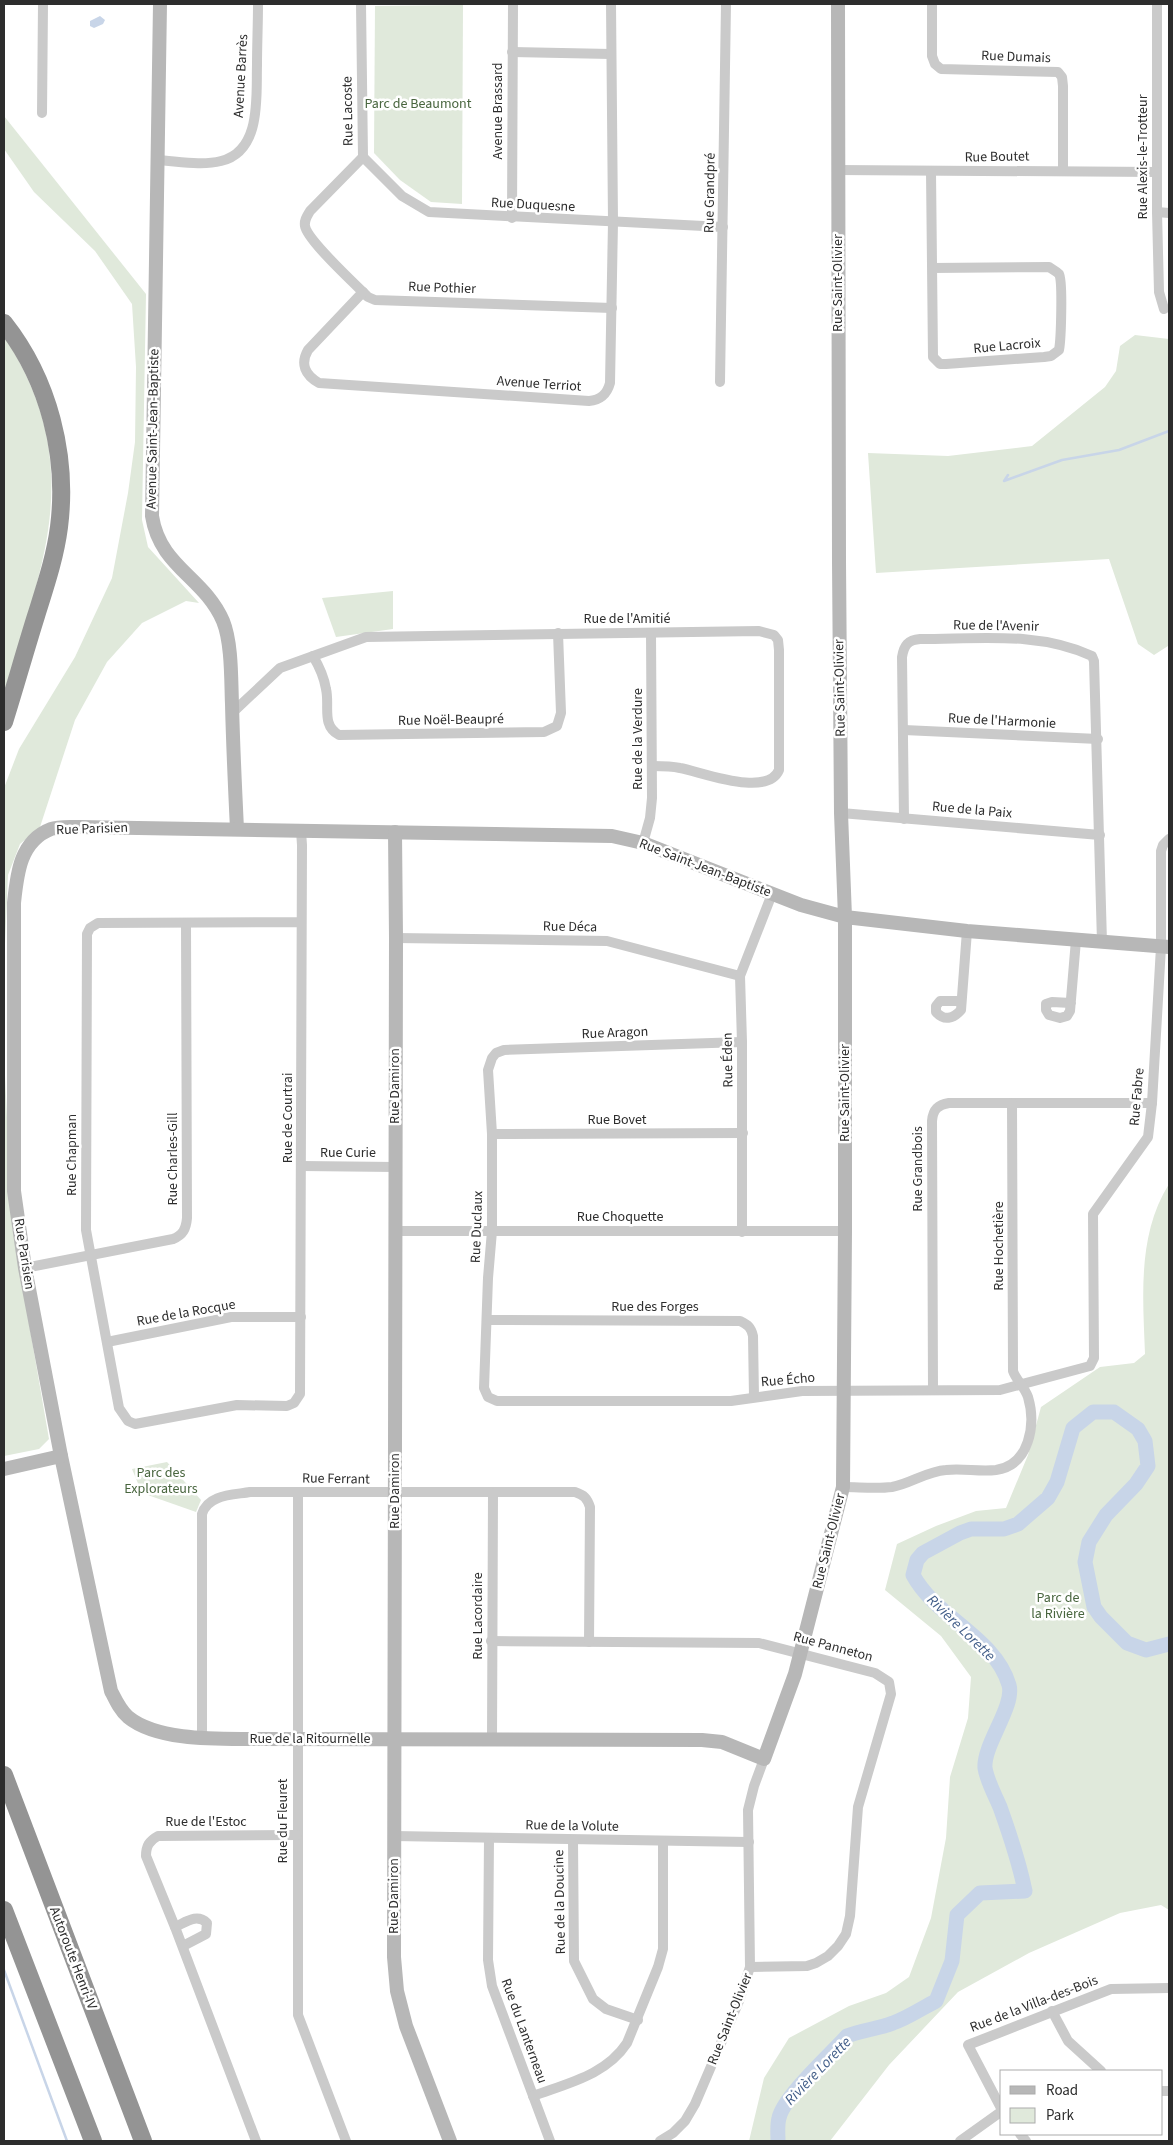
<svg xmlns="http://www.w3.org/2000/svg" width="1173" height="2145" font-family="'Source Sans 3',sans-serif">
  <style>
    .green { fill: #e0e9db }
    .water { fill: #c8d5e8 }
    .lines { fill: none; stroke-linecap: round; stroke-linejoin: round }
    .stream { stroke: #c8d5e8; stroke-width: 2.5 }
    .river { stroke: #c8d5e8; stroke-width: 15 }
    .street { stroke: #cacaca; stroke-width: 10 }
    .secondary { stroke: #b7b7b7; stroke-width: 14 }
    .highway { stroke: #949494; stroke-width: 18 }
    .labels { text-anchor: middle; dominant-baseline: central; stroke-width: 5; stroke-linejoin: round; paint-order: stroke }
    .street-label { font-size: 14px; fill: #2d2d2d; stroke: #fff }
    .park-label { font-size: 14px; fill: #48653e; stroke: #fff }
    .water-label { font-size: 15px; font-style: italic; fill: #415d88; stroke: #fff }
  </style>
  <rect width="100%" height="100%" fill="#fff"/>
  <!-- green -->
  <g class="green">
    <polygon points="463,5 462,204 431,202 400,180 374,153 375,6"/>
    <polygon points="4,116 146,294 142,520 148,547 199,603 186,601 142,623 107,662 75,720 40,827 20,844 8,875 4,967 5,1075 12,1225 49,1439 39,1449 4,1456 4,788 19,749 75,657 112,578 128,493 135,442 136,367 132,304 95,251 34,192 4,149"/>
    <polygon points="1135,335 1169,339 1169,642 1168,646 1154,655 1138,644 1109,559 876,573 868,453 948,456 1032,446 1105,387 1116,371 1120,346"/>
    <path d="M4,336C87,464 44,561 4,693Z"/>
    <polygon points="393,591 393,629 336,637 322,598"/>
    <path d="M1169,1184V1910L1161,1905L1120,1913L1029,1953L958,1992L889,2065L830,2141H749L764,2078L789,2038L849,2006L886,1993L909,1977L931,1918L946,1838L950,1777L968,1718L971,1677L941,1636L885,1590L897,1544L936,1526L976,1511L1006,1508L1028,1455L1041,1407L1100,1367L1134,1363L1145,1354C1143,1297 1137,1235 1169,1184Z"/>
    <polygon points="167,1462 201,1500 196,1512 142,1493 132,1469"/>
  </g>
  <!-- water -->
  <polygon class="water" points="100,16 105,20 103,24 94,28 90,26 90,21"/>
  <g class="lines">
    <!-- stream -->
    <g class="stream">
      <polyline points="1008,475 1004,481 1062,460 1119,450 1169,431"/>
      <polyline points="4,1970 67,2141"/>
    </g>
    <!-- river -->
    <path class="river" d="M778,2141C778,2134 777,2125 779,2118C784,2096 831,2054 847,2036C862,2030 878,2029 893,2023C908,2018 922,2008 936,2001L952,1961L957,1915L980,1893L1025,1891C1019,1861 1010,1835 1000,1807C995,1795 987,1781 985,1768C983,1745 1015,1706 1009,1685C995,1637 936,1618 913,1575L917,1560L923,1553L960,1533L971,1529H1004L1018,1524L1048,1498L1057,1482L1073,1428L1093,1412H1114L1138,1429L1145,1441L1148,1466L1136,1484L1106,1515L1089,1542L1085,1562L1094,1607L1101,1617L1127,1643L1146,1650L1169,1644"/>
    <!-- street -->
    <g class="street">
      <path d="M361,4L363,157L310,211C307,216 304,220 305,226C307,240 356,285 368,297L375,300L612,308"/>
      <polyline points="932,4 932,56 935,64 941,69 1058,72 1062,77 1063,86 1063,170"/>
      <polyline points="1157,4 1157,212 1159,292 1164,309"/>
      <polyline points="512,52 611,54"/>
      <polyline points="42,113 43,4"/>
      <polyline points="363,157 402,196 429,212 723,227"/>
      <path d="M157,160C177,161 201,166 221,161C262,151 256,96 257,65C257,45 258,24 258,4"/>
      <polyline points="837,170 1157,172"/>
      <path d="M931,172L933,357L940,364H946L1044,357L1051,356L1059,350C1061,340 1063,281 1059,274C1056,271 1052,269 1049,267L932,268"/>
      <polyline points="1157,212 1169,213"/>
      <polyline points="512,218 513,4"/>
      <path d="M363,292L308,350C300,364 305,375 319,383L589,401C601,400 607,394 610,383L613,222L611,4"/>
      <polyline points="720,382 726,4"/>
      <path d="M313,656C319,666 324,677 326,689C330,706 321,725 339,735L544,732L557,726L561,713L558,633"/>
      <path d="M232,713L280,668L366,637L759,631L774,635L778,640L779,650V770C767,798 702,772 680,768C671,766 662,766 653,766"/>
      <polyline points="904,730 1098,739"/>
      <polyline points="841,813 1100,835"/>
      <path d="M904,819L902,657C904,645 908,640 920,639C978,639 1039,631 1092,656L1094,661L1102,942"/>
      <polyline points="643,843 650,818 652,798 651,633"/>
      <polyline points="301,922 98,923 90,928 87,934 86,1230 119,1408 128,1421 135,1424 237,1405 287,1406 294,1403 300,1394 302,845 301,831"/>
      <polyline points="396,938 607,941 740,976"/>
      <path d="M961,1001H940L936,1006V1012C944,1021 953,1019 961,1010L967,931"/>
      <polyline points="1071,1003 1052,1002 1046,1004 1046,1010 1049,1015 1060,1018 1067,1016 1070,1011 1076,940"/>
      <polyline points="742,1042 504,1050 496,1053 492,1058 488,1070 492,1134 492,1231 488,1278 484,1388 488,1397 497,1401 731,1401 802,1391 1000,1390 1090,1366 1094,1358 1093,1214 1148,1137 1152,1103 1161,947 1161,851 1163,845 1169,839"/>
      <polyline points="492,1134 743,1133"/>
      <polyline points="302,1166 395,1167"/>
      <polyline points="395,1231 845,1231"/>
      <polyline points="742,1232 742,1042 740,976 772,894"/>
      <path d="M25,1268L173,1239C183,1235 186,1229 187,1218L186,923"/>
      <path d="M487,1320L740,1321C748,1325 751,1327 753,1336L754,1397"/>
      <polyline points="107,1342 231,1317 301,1317"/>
      <path d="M933,1389L932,1121C933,1109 938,1105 949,1103H1152"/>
      <path d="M843,1487C859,1487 876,1489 892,1487C910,1484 927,1471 946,1470C963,1468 979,1472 996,1470C1030,1465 1036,1424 1028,1397C1024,1386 1016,1380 1013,1371L1012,1103"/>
      <polyline points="298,1492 298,2015 346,2141"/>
      <polyline points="491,1641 759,1643 875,1673 889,1682 891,1694 858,1807 850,1916 846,1934 838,1946 828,1956 816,1963 807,1966 750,1967"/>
      <path d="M202,1739V1514C208,1494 234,1495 250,1492H575C584,1495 587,1498 590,1507L589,1642"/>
      <polyline points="492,1740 493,1493"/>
      <polyline points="394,1836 749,1842"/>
      <polyline points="489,1838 488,1960 492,1986 550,2141"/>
      <polyline points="573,1840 574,1961 593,1999 606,2009 638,2020"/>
      <path d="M175,1927C186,1922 197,1913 207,1923L206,1934L183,1946"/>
      <polyline points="1052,2011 1068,2041 1101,2071"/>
      <polyline points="1162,2091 1169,2091"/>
      <path d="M533,2096C568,2083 606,2075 627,2043L658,1967L663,1949V1842"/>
      <polyline points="1002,2110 968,2045 1111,1989 1169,1988"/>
      <polyline points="1020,2134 1026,2141"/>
      <path d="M256,2141L175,1927L146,1856C146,1846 149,1841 158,1836L297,1835"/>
      <polyline points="660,2141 673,2133 685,2121 695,2104 739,2001 750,1967 748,1810 754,1786 764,1759"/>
      <polyline points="960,2141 1002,2111"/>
    </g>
    <!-- secondary -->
    <g class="secondary">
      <path d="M160,4L152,516C160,567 204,577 223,621C232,643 231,680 232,704C233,746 235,788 237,829"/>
      <path d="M838,4L839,562L841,813L845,917V1231L843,1487L795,1674L764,1759L722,1742L702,1740L247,1739C213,1739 156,1740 128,1717C120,1710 116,1701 111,1691L61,1456L25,1268L14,1191V903C17,874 20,841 51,829C59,826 71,827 79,827L612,836L643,843L801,905L845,917L967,931L1169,947"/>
      <polyline points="395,832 396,938 394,1957 397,1991 406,2026 450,2141"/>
      <polyline points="4,1469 61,1456"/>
    </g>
    <!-- highway -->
    <g class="highway">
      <path d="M4,323C49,380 68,456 59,527C55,558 45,587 36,616C25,651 15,687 4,722"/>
      <polyline points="4,1775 143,2141"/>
      <polyline points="4,1910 93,2141"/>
    </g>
  </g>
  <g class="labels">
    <!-- street labels -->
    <g class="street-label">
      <text transform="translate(1016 57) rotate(2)">Rue Dumais</text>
      <text transform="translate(241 76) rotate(-87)">Avenue Barrès</text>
      <text transform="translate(348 111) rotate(-91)">Rue Lacoste</text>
      <text transform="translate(498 111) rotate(-90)">Avenue Brassard</text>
      <text transform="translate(997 157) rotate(-1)">Rue Boutet</text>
      <text transform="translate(1143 157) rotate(-90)">Rue Alexis-le-Trotteur</text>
      <text transform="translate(710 193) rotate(-89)">Rue Grandpré</text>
      <text transform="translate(533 205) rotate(3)">Rue Duquesne</text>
      <text transform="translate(838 283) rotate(-90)">Rue Saint-Olivier</text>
      <text transform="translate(442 288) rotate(2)">Rue Pothier</text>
      <text transform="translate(1007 346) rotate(-5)">Rue Lacroix</text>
      <text transform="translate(539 384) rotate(4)">Avenue Terriot</text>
      <text transform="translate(153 429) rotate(-89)">Avenue Saint-Jean-Baptiste</text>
      <text x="627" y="619">Rue de l'Amitié</text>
      <text transform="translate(996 626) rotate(1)">Rue de l'Avenir</text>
      <text transform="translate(840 688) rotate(-91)">Rue Saint-Olivier</text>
      <text transform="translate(451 720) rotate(-1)">Rue Noël-Beaupré</text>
      <text transform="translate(1002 721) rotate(3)">Rue de l'Harmonie</text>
      <text transform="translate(638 739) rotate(-90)">Rue de la Verdure</text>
      <text transform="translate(972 810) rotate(5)">Rue de la Paix</text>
      <text transform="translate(92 829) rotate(-2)">Rue Parisien</text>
      <text transform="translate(705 868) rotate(21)">Rue Saint-Jean-Baptiste</text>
      <text transform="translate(570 927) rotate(1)">Rue Déca</text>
      <text transform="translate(615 1033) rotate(-2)">Rue Aragon</text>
      <text transform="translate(728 1060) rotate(-91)">Rue Éden</text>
      <text transform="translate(395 1086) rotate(-90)">Rue Damiron</text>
      <text transform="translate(845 1093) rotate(-90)">Rue Saint-Olivier</text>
      <text transform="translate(1137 1097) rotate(-85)">Rue Fabre</text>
      <text transform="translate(288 1118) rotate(-90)">Rue de Courtrai</text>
      <text x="617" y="1120">Rue Bovet</text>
      <text x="348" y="1153">Rue Curie</text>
      <text transform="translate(72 1155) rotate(-90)">Rue Chapman</text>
      <text transform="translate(173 1159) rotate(-90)">Rue Charles-Gill</text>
      <text transform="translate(918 1169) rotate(-90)">Rue Grandbois</text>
      <text x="620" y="1217">Rue Choquette</text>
      <text transform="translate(477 1227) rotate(-88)">Rue Duclaux</text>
      <text transform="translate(999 1246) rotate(-90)">Rue Hochetière</text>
      <text transform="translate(24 1254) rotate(81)">Rue Parisien</text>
      <text x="655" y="1307">Rue des Forges</text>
      <text transform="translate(186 1313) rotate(-10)">Rue de la Rocque</text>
      <text transform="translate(788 1380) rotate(-5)">Rue Écho</text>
      <text transform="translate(336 1479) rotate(1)">Rue Ferrant</text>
      <text transform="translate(395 1491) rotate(-90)">Rue Damiron</text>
      <text transform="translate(829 1541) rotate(-76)">Rue Saint-Olivier</text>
      <text transform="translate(478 1616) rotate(-90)">Rue Lacordaire</text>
      <text transform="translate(833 1647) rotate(15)">Rue Panneton</text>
      <text x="310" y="1739">Rue de la Ritournelle</text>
      <text transform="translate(283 1821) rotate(-90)">Rue du Fleuret</text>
      <text x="206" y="1822">Rue de l'Estoc</text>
      <text transform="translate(572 1826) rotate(1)">Rue de la Volute</text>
      <text transform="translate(394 1896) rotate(-90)">Rue Damiron</text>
      <text transform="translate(560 1902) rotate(-91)">Rue de la Doucine</text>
      <text transform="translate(73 1958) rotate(69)">Autoroute Henri-IV</text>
      <text transform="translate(1034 2004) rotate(-21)">Rue de la Villa-des-Bois</text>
      <text transform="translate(730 2019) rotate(-68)">Rue Saint-Olivier</text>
      <text transform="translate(524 2031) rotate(70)">Rue du Lanterneau</text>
    </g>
    <!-- park labels -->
    <g class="park-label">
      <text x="418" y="104">Parc de Beaumont</text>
      <text x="161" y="1473">Parc des<tspan x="161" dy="16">Explorateurs</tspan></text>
      <text x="1058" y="1598">Parc de<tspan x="1058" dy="16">la Rivière</tspan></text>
    </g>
    <!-- water labels -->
    <g class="water-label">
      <text transform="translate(961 1628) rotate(44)">Rivière Lorette</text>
      <text transform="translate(818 2071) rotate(-46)">Rivière Lorette</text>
    </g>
  </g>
  <!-- border -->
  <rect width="1173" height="2145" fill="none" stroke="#2d2d2d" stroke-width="10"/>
  <!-- legend -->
  <rect x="1000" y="2070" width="162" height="65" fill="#ffffff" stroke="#ababab"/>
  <rect x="1010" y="2086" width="25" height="8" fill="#b7b7b7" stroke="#ababab"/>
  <text x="1046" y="2095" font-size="15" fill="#2d2d2d">Road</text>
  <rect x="1010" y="2108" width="25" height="15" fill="#e0e9db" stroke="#ababab"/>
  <text x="1046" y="2120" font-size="15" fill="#2d2d2d">Park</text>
</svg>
